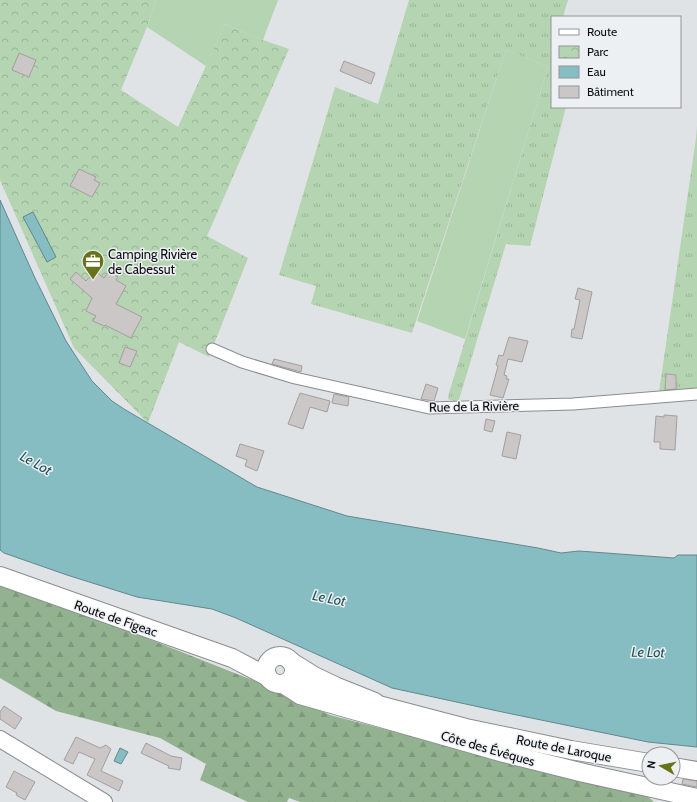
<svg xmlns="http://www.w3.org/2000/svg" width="697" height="802" font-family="Cabin,sans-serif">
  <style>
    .grass { fill: url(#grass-tufts) }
    .forest { fill: url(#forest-firs) }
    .park { fill: url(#park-crowns) }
    .garden { fill: #b5d4b2 }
    .water { fill: #85bdc3; stroke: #61888d }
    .building { fill: #cbc7c7; stroke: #a39f9f }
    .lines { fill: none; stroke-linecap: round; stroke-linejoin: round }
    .street-casing { stroke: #8a8d8f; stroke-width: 13 }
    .secondary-casing { stroke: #8a8d8f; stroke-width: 18 }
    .primary-casing { stroke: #8a8d8f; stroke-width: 20 }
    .street { stroke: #fff; stroke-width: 11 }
    .secondary { stroke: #fff; stroke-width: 16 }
    .primary { stroke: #fff; stroke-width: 18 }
    .labels { text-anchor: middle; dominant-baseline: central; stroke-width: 3; stroke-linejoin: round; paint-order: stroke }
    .poi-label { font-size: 13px; fill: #0c0d0e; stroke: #edf0f3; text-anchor: start }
    .street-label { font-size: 13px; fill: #0c0d0e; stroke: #edf0f3 }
    .water-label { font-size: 14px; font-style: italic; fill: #1d4f54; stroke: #edf0f3 }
  </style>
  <defs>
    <pattern id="grass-tufts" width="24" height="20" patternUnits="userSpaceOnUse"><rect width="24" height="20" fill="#b5d4b2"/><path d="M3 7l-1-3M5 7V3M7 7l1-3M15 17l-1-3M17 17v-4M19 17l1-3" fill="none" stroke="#9ab598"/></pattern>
    <pattern id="forest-firs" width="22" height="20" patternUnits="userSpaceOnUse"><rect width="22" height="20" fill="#93b290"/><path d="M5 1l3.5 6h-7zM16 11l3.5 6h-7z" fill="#7e987b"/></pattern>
    <pattern id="park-crowns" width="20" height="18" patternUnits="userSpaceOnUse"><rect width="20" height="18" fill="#b5d4b2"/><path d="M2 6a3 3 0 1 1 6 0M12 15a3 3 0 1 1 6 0" fill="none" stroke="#9ab598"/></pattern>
  </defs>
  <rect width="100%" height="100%" fill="#e0e3e6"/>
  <!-- grass -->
  <g class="grass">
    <polygon points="409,0 568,0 563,17 552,17 552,107 566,107 530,246 506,244 458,403 448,399 449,393 548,67 506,50 412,333 311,304 316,286 279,275 335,87 378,104"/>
    <polygon points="697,126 697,390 659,392 696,138"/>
  </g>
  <!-- forest -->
  <polygon class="forest" points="0,582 116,626 260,683 330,715 491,757 540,772 647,796 654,802 300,802 289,798 287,802 248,802 200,780 206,764 160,738 56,711 0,678"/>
  <!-- park -->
  <polygon class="park" points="0,0 156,0 147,27 121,90 178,127 225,24 263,40 289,49 207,236 248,258 209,357 179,342 148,423 74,348 0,180"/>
  <!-- garden -->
  <g class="garden">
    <polygon points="156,0 278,0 263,40 225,24 206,66 147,27"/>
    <polygon points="506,50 548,67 465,339 417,321"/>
  </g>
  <!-- water -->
  <g class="water">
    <polygon points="0,200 35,278 66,341 92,381 112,401 124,409 257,487 347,516 538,548 561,553 579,551 674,558 678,555 697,555 697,747 648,742 507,713 392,688 236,618 212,609 137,597 67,575 4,553 0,550"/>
    <polygon points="33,212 56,257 47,262 23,217"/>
    <polygon points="120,748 128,752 121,764 114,761"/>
  </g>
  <!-- building -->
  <g class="building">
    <polygon points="19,53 36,60 29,77 12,70"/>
    <polygon points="344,61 375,73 371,84 340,71"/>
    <polygon points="79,169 96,177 94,180 100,183 92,197 70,186"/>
    <polygon points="95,271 104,278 109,271 118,277 116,280 126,286 116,304 142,317 131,338 105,325 104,326 93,321 96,316 86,311 92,298 70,279 76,272 86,281"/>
    <polygon points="578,288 592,292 582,339 571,337 572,329 574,329 580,300 575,299"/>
    <polygon points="509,337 528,341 522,362 508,359 504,375 507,376 506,379 509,379 503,398 490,395 497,370 498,366 496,365 499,355 503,356"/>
    <polygon points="125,347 137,351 130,367 119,363"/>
    <polygon points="274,359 302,366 301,372 272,364"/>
    <polygon points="666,374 676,375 676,389 665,390"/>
    <polygon points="426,384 438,388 434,401 421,399"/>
    <polygon points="300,393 330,401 327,412 310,407 303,429 288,424"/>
    <polygon points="334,394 349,397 348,406 332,403"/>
    <polygon points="664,415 677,416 675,450 660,449 660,442 654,442 656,416 664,417"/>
    <polygon points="486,419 495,421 492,432 484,430"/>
    <polygon points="507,432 521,435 516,459 502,456"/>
    <polygon points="240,444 264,451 257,471 245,466 247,460 236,456"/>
    <polygon points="4,706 22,718 15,729 0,719 0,712"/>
    <polygon points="76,737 100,748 106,745 111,749 101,771 123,781 119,791 87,775 95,759 79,752 73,764 64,760"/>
    <polygon points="146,743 171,756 182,758 180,770 168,768 169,766 141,753"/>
    <polygon points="14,771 35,782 25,800 16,795 17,793 6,787"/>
    <polygon points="683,779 697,781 697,787 682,784"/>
  </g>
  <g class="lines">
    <!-- street casing -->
    <g class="street-casing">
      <polyline id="street" points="212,349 242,362 295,378 429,408 573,404 697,394"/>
    </g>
    <!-- secondary casing -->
    <g class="secondary-casing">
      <polyline id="secondary" points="0,739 104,802"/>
    </g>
    <!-- primary casing -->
    <g class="primary-casing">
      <g id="primary">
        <polyline points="0,576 232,658 268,677"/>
        <circle cx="280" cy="670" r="14"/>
        <polyline points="290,661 314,676 335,686 375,702"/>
        <polyline points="292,678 332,693"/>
        <polyline points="283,684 300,695 504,753 584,773 697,798"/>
        <polyline points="363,701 466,728 571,750 649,763"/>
        <polyline points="673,767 697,771"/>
      </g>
    </g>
    <!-- street -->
    <use href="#street" class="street"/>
    <!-- secondary -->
    <use href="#secondary" class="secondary"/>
    <!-- primary -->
    <use href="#primary" class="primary"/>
  </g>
  <!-- icons -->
  <defs>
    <g id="office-pin" transform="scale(1.15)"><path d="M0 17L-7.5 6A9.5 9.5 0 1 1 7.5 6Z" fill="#68721b" stroke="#edf0f3"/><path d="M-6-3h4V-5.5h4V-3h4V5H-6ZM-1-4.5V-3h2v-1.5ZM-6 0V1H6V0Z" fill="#fff"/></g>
  </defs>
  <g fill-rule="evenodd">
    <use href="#office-pin" x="93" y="261"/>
  </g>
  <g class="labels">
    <!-- poi labels -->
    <g class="poi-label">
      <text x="108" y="254">Camping Rivière<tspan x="108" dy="15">de Cabessut</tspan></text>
    </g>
    <!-- street labels -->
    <g class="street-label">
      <text transform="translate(474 406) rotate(-1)">Rue de la Rivière</text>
      <text transform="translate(116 618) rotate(19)">Route de Figeac</text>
      <text transform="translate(488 748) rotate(16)">Côte des Évêques</text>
      <text transform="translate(564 748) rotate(11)">Route de Laroque</text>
    </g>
    <!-- water labels -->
    <g class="water-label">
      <text transform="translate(36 463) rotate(29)">Le Lot</text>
      <text transform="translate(329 598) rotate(11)">Le Lot</text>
      <text transform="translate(648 652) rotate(1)">Le Lot</text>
    </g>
  </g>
  <!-- legend -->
  <rect x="551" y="16" width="130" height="92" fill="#edf0f3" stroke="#939597"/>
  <rect x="559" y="29" width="20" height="6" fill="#ffffff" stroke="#939597"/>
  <text x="587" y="36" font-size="12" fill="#0c0d0e">Route</text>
  <rect x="559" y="46" width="20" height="12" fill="url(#park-crowns)" stroke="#939597"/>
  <text x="587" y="56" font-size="12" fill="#0c0d0e">Parc</text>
  <rect x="559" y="66" width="20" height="12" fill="#85bdc3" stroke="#939597"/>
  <text x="587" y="76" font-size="12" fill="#0c0d0e">Eau</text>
  <rect x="559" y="86" width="20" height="12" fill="#cbc7c7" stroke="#939597"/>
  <text x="587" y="96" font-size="12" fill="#0c0d0e">Bâtiment</text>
  <!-- north arrow -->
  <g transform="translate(661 766) rotate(279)"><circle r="19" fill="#edf0f3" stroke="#939597"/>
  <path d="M0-3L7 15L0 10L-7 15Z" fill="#68721b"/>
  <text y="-6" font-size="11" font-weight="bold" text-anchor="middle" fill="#0c0d0e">N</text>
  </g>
</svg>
